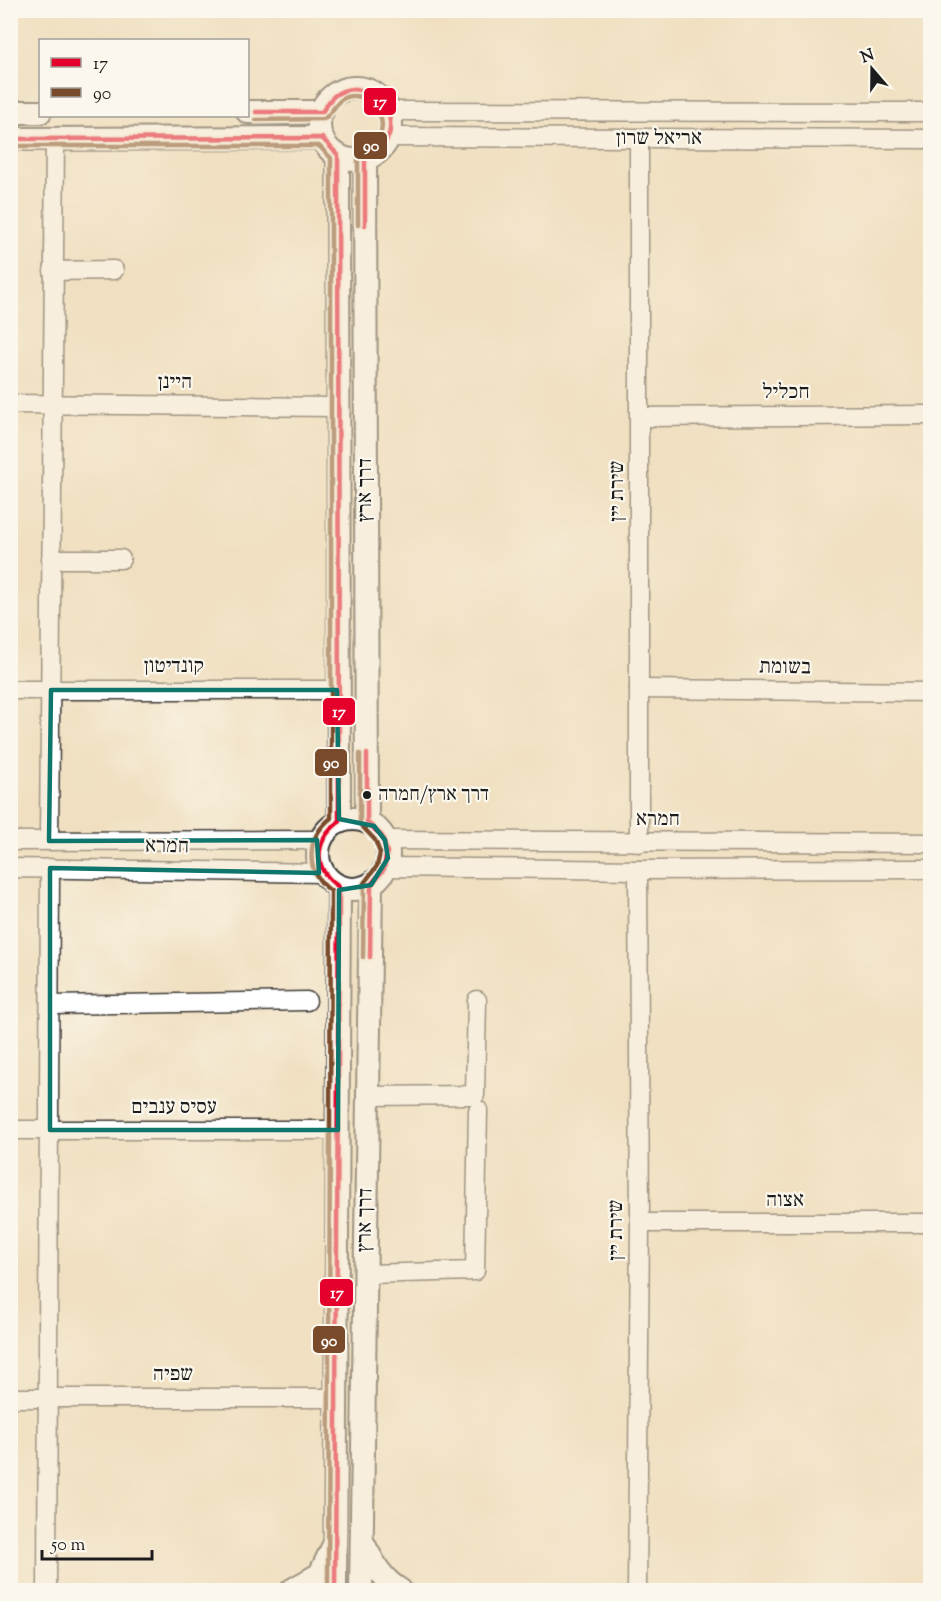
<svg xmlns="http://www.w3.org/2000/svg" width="941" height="1601" font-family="'Sorts Mill Goudy','Frank Ruhl Libre',serif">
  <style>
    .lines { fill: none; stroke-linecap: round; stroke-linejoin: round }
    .minor-casing { stroke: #3c3935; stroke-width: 21 }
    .major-casing { stroke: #3c3935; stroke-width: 26 }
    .minor { stroke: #fff; stroke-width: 18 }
    .major { stroke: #fff; stroke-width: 22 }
    .bus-1-casing { stroke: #fbf7ec; stroke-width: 9 }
    .bus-2-casing { stroke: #fbf7ec; stroke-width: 9 }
    .bus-1 { stroke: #e4002b; stroke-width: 4.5 }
    .bus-2 { stroke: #7a4b2a; stroke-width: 4.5 }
    .marked { fill: none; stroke: #0f766e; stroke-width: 4.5; stroke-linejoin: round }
    .bus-dot { fill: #1c1c1c; stroke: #fbf7ec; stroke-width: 2 }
    .labels { text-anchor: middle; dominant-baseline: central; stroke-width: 4.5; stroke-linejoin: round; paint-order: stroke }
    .bus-label { font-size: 20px; fill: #1c1c1c; stroke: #fbf7ec; text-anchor: start }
    .street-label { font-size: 21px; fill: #1c1c1c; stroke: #fbf7ec }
    .line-badge { stroke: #fbf7ec; stroke-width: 2 }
    .badge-label { font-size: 16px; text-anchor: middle; font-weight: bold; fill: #fff }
  </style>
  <rect width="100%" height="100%" fill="#fbf7ec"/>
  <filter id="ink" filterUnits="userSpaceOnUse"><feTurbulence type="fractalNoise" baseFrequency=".0167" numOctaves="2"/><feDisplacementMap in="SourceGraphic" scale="12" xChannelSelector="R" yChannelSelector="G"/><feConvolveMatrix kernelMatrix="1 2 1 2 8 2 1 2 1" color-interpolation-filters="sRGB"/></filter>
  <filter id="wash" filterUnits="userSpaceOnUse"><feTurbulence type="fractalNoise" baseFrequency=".008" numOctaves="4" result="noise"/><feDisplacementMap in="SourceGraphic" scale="24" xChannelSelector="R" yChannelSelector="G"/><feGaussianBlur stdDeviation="1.35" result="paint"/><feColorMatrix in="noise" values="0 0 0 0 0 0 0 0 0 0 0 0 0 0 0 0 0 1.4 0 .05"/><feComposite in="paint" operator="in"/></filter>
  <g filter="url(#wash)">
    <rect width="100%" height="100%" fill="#f0e0c1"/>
  </g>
  <g filter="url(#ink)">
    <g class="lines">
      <!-- minor casing -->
      <g class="minor-casing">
        <g id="minor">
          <polyline points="388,111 930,112"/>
          <polyline points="388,137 930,139"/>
          <polyline points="639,139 639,843"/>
          <polyline points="53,271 114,270"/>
          <polyline points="10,404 339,407"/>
          <polyline points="641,417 930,415"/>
          <polyline points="51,559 121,559"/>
          <polyline points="639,689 930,692"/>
          <polyline points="10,690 337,690"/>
          <polyline points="385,840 930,843"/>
          <polyline points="10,841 321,840"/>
          <polyline points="49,841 55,139"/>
          <polyline points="386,867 638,870 930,869"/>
          <polyline points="10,868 322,873"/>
          <polyline points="50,1005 307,1001"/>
          <polyline points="368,1096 475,1095 477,1000"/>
          <polyline points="10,1130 338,1130"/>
          <polyline points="640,1223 930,1223"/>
          <polyline points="366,1274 475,1271 478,1110"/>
          <polyline points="10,1398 335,1398"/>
          <polyline points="47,1590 50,868"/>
          <polyline points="637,1590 640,1223 638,870"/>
        </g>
      </g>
      <!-- major casing -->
      <g class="major-casing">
        <g id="major">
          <circle cx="355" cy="124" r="36"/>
          <polyline points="10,112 40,112"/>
          <polyline points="248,112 322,112"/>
          <polyline points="10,139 322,138"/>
          <polyline points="338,155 339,822"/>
          <polyline points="365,158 367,822"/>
          <circle cx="353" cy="854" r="35"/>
          <path d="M363,1543C373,1562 381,1579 400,1590"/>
          <polyline points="292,1590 320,1574 333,1547"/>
          <polyline points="335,1590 339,887"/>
          <polyline points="361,1590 371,885"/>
        </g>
      </g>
      <!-- minor -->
      <use href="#minor" class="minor"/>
      <!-- major -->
      <use href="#major" class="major"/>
      <!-- bus-1 casing -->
      <g class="bus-1-casing">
        <g id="bus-1">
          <path d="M256,112H322C326,106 331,97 337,94C366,76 406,114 384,144C380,149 371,154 365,158V225"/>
          <path d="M10,139L322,138L338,155L339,822C314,841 312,869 339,887L335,1590"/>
          <polyline points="367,754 367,822 382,836 387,852 384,869 371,885 370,957"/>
        </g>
      </g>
      <!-- bus-2 casing -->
      <g class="bus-2-casing">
        <g id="bus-2">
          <path d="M256,120L324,119C334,112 337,97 351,96C372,94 390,120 378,138C374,145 363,148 358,156V225"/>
          <path d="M10,146H319L331,158V818C306,838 304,872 331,891L328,1590"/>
          <polyline points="360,754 360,824 375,840 380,853 377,866 364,883 363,957"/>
        </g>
      </g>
      <!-- bus-1 -->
      <use href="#bus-1" class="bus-1"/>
      <!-- bus-2 -->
      <use href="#bus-2" class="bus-2"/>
    </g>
  </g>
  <!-- marked area -->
  <path d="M0 0H941V1601H0ZM51,690H337L339,819L374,826L385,840L388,858L371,885L339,890L338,1130H50V868L319,873L317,840L49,841Z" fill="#f0e0c1" fill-opacity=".55" fill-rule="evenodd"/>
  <path class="marked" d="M51,690H337L339,819L374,826L385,840L388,858L371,885L339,890L338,1130H50V868L319,873L317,840L49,841Z"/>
  <!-- markers -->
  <circle class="bus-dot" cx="367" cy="795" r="5"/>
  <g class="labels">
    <!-- bus labels -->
    <g class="bus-label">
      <text x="378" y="795">דרך ארץ/חמרה</text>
    </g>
    <!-- street labels -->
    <g class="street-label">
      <text x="659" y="139">אריאל שרון</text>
      <text x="175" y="383">היינן</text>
      <text x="786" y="393">חכליל</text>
      <text transform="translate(366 490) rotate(-90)">דרך ארץ</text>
      <text transform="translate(618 491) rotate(-90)">שירת יין</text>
      <text x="174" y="667">קונדיטון</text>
      <text transform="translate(785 668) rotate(1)">בשומת</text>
      <text x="658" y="820">חמרא</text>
      <text transform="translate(167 847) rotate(1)">חמרא</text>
      <text x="174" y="1108">עסיס ענבים</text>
      <text x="785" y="1201">אצוה</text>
      <text transform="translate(366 1220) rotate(-89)">דרך ארץ</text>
      <text transform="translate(617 1230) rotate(-90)">שירת יין</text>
      <text x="173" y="1375">שפיה</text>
    </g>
  </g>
  <g class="line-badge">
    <rect x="363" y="87" width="34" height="29" rx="6" fill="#e4002b"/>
    <rect x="353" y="131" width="35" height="29" rx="6" fill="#7a4b2a"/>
    <rect x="322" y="697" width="34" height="29" rx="6" fill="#e4002b"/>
    <rect x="314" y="748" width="34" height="29" rx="6" fill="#7a4b2a"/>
    <rect x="319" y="1278" width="35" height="29" rx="6" fill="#e4002b"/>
    <rect x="312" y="1325" width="34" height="29" rx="6" fill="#7a4b2a"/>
  </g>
  <g class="badge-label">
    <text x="380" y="107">17</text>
    <text x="371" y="151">90</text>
    <text x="339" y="717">17</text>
    <text x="331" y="768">90</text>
    <text x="337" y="1298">17</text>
    <text x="329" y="1346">90</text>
  </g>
  <!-- margin -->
  <rect width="941" height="1601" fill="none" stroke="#fbf7ec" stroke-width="36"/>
  <!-- legend -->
  <rect x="39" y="39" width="210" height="78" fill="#fbf7ec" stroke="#a29f99" stroke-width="1.5"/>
  <rect x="51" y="58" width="30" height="9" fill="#e4002b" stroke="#a29f99" stroke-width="1.5"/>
  <text x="93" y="69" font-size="18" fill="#1c1c1c">17</text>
  <rect x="51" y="88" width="30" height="9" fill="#7a4b2a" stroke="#a29f99" stroke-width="1.5"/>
  <text x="93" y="99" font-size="18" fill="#1c1c1c">90</text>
  <!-- north arrow -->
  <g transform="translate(872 69) rotate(340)" stroke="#fbf7ec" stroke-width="4.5" paint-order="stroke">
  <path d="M0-4.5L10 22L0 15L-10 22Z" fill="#1c1c1c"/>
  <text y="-9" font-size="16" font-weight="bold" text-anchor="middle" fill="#1c1c1c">N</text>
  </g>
  <!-- scale -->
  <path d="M42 1550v9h110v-9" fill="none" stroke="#1c1c1c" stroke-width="3"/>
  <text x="51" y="1550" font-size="18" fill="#1c1c1c" stroke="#fbf7ec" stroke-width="4.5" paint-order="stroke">50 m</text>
</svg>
